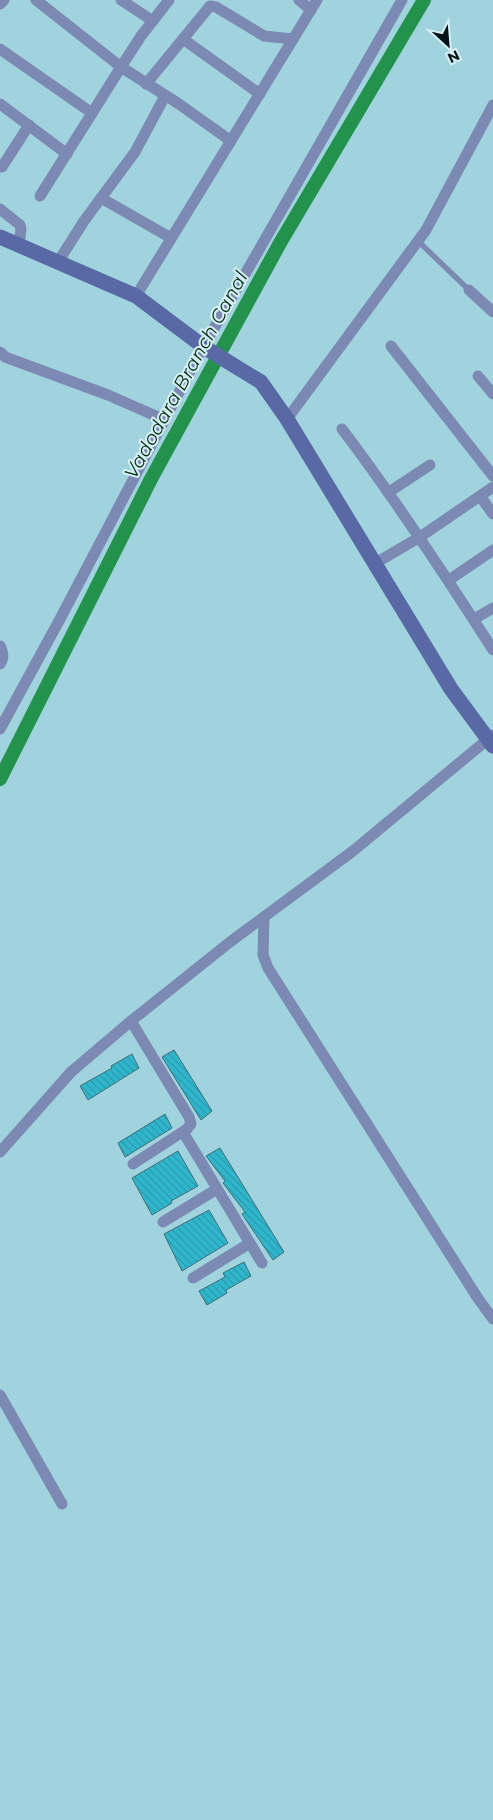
<svg xmlns="http://www.w3.org/2000/svg" width="493" height="1820" font-family="Montserrat,sans-serif">
  <style>
    .lines { fill: none; stroke-linecap: round; stroke-linejoin: round }
    .canal { stroke: #22924d; stroke-width: 14 }
    .building { fill: url(#building-back-hatch); stroke: #3e6e77 }
    .lane { stroke: #7c89b2; stroke-width: 5.5 }
    .street { stroke: #7c89b2; stroke-width: 11 }
    .secondary { stroke: #5869a5; stroke-width: 15 }
    .labels { text-anchor: middle; dominant-baseline: central; stroke-width: 4; stroke-linejoin: round; paint-order: stroke }
    .water-label { font-size: 19px; font-style: italic; fill: #073317; stroke: #d6eff4 }
  </style>
  <defs>
    <pattern id="building-back-hatch" width="6" height="6" patternUnits="userSpaceOnUse" patternTransform="scale(1.25)"><rect width="6" height="6" fill="#30b6cc"/><path d="M-1 5l2 2M0 0l6 6M5-1l2 2" fill="none" stroke="#299bae"/></pattern>
  </defs>
  <rect width="100%" height="100%" fill="#a0d3dd"/>
  <g class="lines">
    <!-- canal -->
    <polyline class="canal" points="0,779 151,479 280,243 424,0"/>
  </g>
  <!-- building -->
  <g class="building">
    <polygon points="174,1050 212,1111 201,1120 162,1057"/>
    <polygon points="132,1054 139,1068 88,1100 80,1086 112,1068 111,1066"/>
    <polygon points="165,1114 172,1128 125,1157 118,1143"/>
    <polygon points="220,1148 284,1252 273,1260 242,1214 245,1212 223,1183 225,1181 206,1156"/>
    <polygon points="178,1151 198,1186 171,1201 172,1203 152,1215 132,1178"/>
    <polygon points="209,1210 228,1243 182,1271 164,1234"/>
    <polygon points="244,1262 251,1276 226,1290 227,1293 207,1305 199,1291 225,1277 223,1273"/>
  </g>
  <g class="lines">
    <!-- lane -->
    <polyline class="lane" points="418,241 469,290"/>
    <!-- street -->
    <g class="street">
      <polyline points="36,0 121,67 40,196"/>
      <polyline points="121,0 153,21"/>
      <polyline points="169,0 141,36 121,67 179,104 231,141"/>
      <polyline points="299,0 311,10"/>
      <polyline points="0,4 4,0"/>
      <polyline points="183,39 260,94"/>
      <polyline points="0,49 92,113"/>
      <polyline points="146,84 210,6 216,7 264,36 293,39"/>
      <polyline points="0,104 67,154"/>
      <polyline points="2,167 29,125"/>
      <polyline points="101,198 171,238"/>
      <polyline points="0,209 20,225 21,229 19,245"/>
      <polyline points="58,262 84,221 135,152 165,96"/>
      <polyline points="469,290 493,312"/>
      <polyline points="136,296 317,0"/>
      <polyline points="391,346 493,476"/>
      <polyline points="0,352 5,357 108,395 165,420"/>
      <polyline points="478,376 493,394"/>
      <polyline points="287,419 426,230 493,105"/>
      <path d="M342,429C396,500 445,575 493,650"/>
      <polyline points="389,492 430,465"/>
      <polyline points="480,496 493,514"/>
      <polyline points="374,564 420,537 493,487"/>
      <polyline points="449,580 493,550"/>
      <polyline points="474,619 493,608"/>
      <path d="M0,646C3,652 4,659 0,664"/>
      <polyline points="0,729 60,619 197,358 402,0"/>
      <polyline points="264,917 263,955 268,968 477,1297 493,1319"/>
      <polyline points="131,1021 189,1117 191,1124 187,1129 133,1164"/>
      <polyline points="183,1132 262,1263"/>
      <polyline points="0,1152 71,1072 131,1021 230,942 353,851 493,735"/>
      <polyline points="163,1222 217,1189"/>
      <polyline points="193,1278 250,1243"/>
      <polyline points="0,1395 62,1504"/>
    </g>
    <!-- secondary -->
    <polyline class="secondary" points="0,237 136,296 204,347 261,382 287,419 451,689 493,746"/>
  </g>
  <g class="labels">
    <!-- water labels -->
    <g class="water-label">
      <text transform="translate(186 375) rotate(-61)">Vadodara Branch Canal</text>
    </g>
  </g>
  <!-- north arrow -->
  <g transform="translate(448 45) rotate(154)" stroke="#d6eff4" stroke-width="4" paint-order="stroke">
  <path d="M0-4L9 19L0 12L-9 19Z" fill="#011216"/>
  <text y="-8" font-size="14" font-weight="bold" text-anchor="middle" fill="#011216">N</text>
  </g>
</svg>
